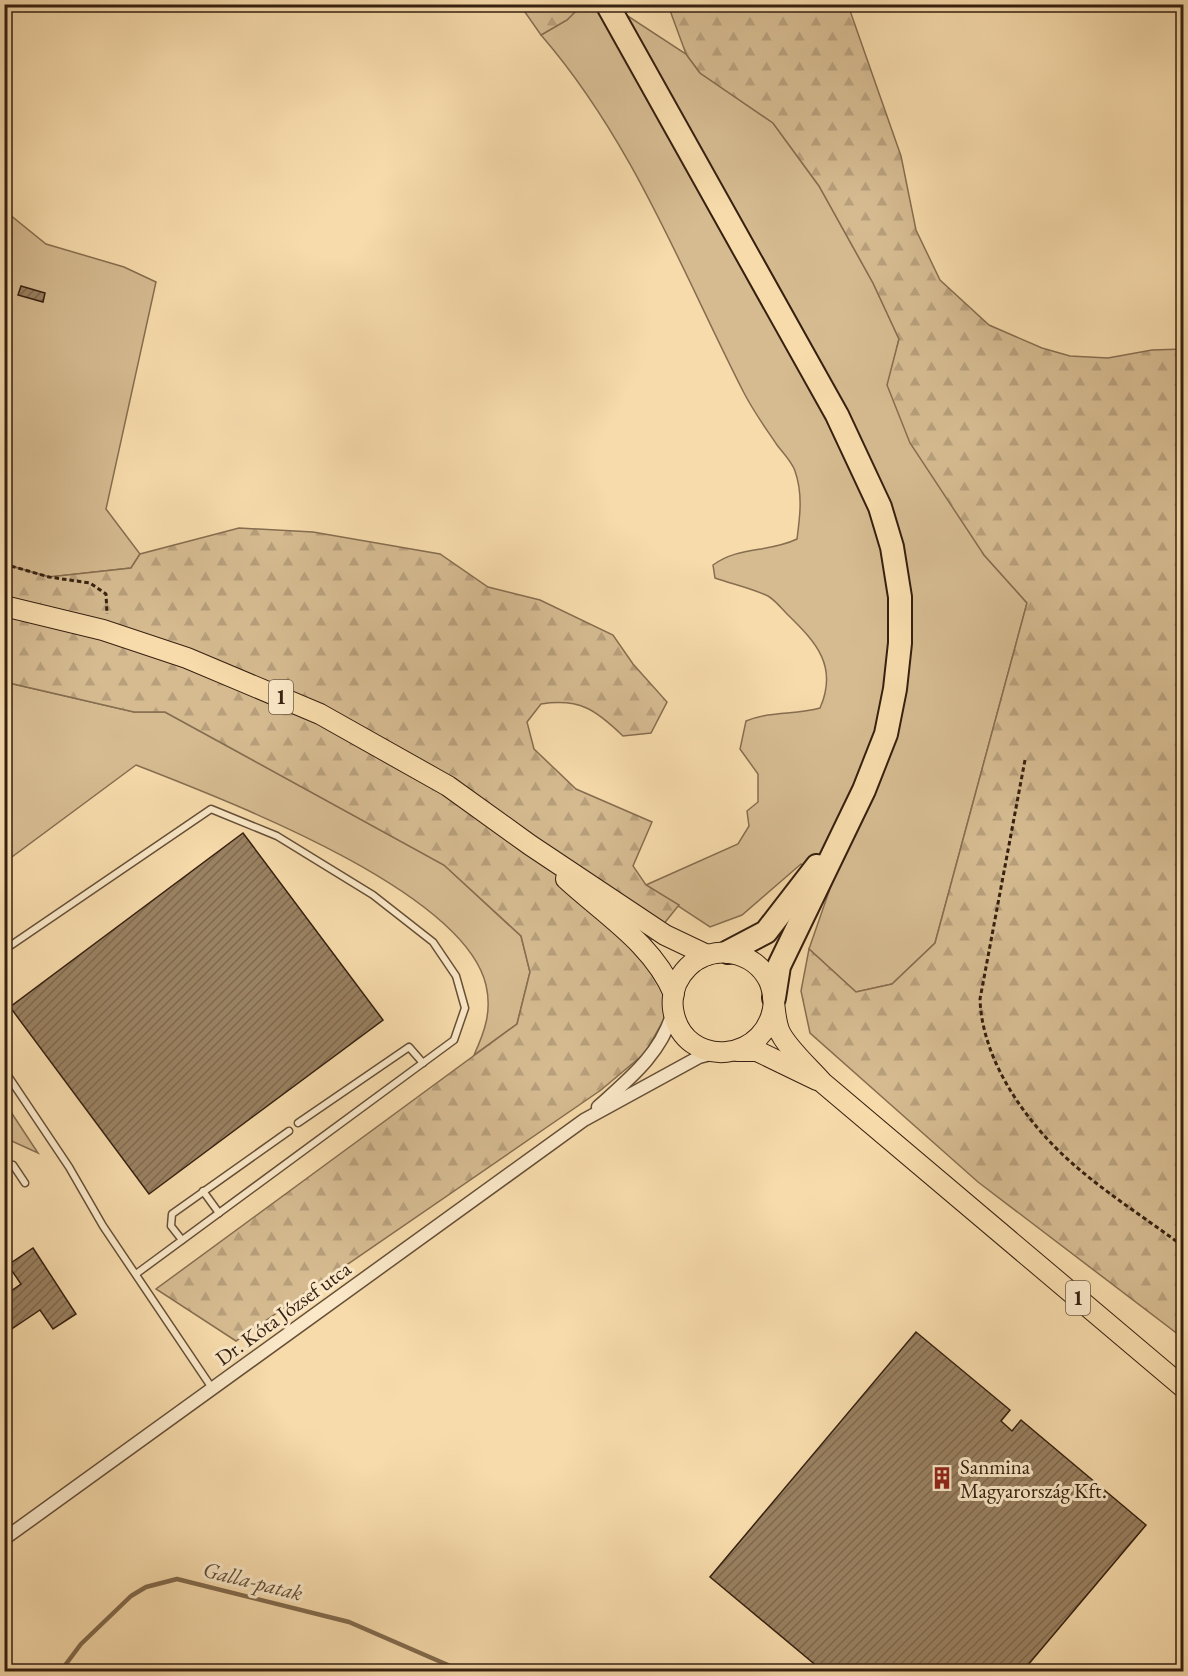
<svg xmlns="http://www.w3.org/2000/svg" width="1188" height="1676" font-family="'EB Garamond',serif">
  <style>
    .green { fill: #d6bb91; stroke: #866e50; stroke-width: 1.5 }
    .forest { fill: url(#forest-firs); stroke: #866e50; stroke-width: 1.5 }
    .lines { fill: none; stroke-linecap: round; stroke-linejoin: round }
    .stream { stroke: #826a4d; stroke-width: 4.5 }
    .building { fill: url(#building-hatch); stroke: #362010; stroke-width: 1.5 }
    .service-casing { stroke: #664f37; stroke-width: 9 }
    .minor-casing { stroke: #664f37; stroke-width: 15 }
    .primary-casing { stroke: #362010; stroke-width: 22 }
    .motorway-casing { stroke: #362010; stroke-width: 26 }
    .path { stroke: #362010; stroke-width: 3; stroke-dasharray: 4.5 3; stroke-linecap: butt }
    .service { stroke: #fae8c8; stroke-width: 6 }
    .minor { stroke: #fae8c8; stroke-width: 12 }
    .primary { stroke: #f7dbab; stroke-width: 20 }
    .motorway { stroke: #f7dbab; stroke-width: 22 }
    .labels { text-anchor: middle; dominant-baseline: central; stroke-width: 6; stroke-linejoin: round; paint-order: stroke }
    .shield { fill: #fae8c8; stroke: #715c47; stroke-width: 1.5 }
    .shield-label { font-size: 20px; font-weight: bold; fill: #362010 }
    .street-label { font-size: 21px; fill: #362010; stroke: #fae8c8 }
    .poi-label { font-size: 21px; fill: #362010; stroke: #fae8c8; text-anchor: start }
    .water-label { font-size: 22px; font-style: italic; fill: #624b34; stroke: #fae8c8 }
  </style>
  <defs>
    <pattern id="forest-firs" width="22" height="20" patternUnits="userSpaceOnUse" patternTransform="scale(1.5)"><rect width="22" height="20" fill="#d6bb91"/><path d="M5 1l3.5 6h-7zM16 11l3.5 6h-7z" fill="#b8a07c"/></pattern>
    <pattern id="building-hatch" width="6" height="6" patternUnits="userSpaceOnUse" patternTransform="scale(1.5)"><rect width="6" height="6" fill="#9a8161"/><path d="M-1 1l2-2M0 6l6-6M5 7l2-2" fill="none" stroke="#7e694f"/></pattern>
  </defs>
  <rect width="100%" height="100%" fill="#f7dbab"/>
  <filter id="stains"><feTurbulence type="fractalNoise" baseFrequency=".00333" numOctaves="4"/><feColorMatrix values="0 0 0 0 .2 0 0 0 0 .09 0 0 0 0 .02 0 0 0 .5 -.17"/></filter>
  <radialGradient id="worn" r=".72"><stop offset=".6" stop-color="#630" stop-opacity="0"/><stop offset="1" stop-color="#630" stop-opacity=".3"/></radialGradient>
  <!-- green -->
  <g class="green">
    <path d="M582,5H611L686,54L700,73L773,123L819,186L873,283L899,339L888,385L984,555L1027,603L935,943L892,984L856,992L809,949L834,877L801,864L742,915L710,927L646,885L738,844L749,826L747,811L758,802V774L740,749L746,721C770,711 795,715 820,708C838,667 817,643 788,615C782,609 775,600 768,596C751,588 732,584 715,578L713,565C739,546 768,553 797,539C800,516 803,494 795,471C792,462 783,453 777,445C765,427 753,411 743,391C681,269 632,140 541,35L567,20Z"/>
    <polygon points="4,210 46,244 124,267 156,282 106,509 140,554 131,568 49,577 5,564"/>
    <path d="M4,682L134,712H165L444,865L521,936L530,972L517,1024L474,1055C485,1031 492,1011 486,985C463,889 222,799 136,765L5,862Z"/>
    <polygon points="5,1103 38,1153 5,1138"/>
  </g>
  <!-- forest -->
  <g class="forest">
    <polygon points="520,5 582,5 567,20 541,35"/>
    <polygon points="668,5 848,5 901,156 916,230 940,280 989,325 1042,348 1070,356 1108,358 1152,350 1183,349 1183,1338 978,1182 810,1033 801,991 809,949 856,992 892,984 935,943 1027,603 984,555 910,443 887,385 899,339 873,283 819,186 773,123 700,73 686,54"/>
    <path d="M239,528L313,532L440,554L488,587L540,600L613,635L633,664L667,702L651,733L623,736C596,710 580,698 541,704L527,722L534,749L576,789L652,822L633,866L646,885L679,905L646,946L663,968L668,1012L645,1053L601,1090L236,1341L156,1289L517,1024L530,972L521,936L444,865L165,712H134L5,682L4,564L49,577L131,568L140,554Z"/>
  </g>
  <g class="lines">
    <!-- stream -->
    <polyline class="stream" points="60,1672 81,1644 131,1596 146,1587 177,1579 349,1622 464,1672"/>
  </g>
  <!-- building -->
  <g class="building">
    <polygon points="21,286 45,293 43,302 18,295"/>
    <polygon points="243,833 383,1020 149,1194 10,1007"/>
    <polygon points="33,1248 76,1314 53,1329 40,1310 4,1334 4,1296 21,1284 8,1265"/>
    <polygon points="916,1332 1010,1410 1001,1421 1012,1431 1021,1420 1146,1525 1022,1672 824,1672 710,1577"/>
  </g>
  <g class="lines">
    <!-- service casing -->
    <g class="service-casing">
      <g id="service">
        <polyline points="4,950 211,809 277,836 373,895 433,942 456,976 465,1008 454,1040 136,1274"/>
        <polyline points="4,1070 69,1167 103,1226 212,1388"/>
        <polyline points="298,1123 409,1047 423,1063"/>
        <polyline points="13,1165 25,1183"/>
        <polyline points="203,1191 219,1213"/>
        <polyline points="182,1240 171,1226 172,1214 289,1131"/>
      </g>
    </g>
    <!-- minor casing -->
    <g class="minor-casing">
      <g id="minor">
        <path d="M598,1107C629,1079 661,1054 673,1012"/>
        <polyline points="4,1539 584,1120 699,1057 714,1053"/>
      </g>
    </g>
    <!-- primary casing -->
    <g class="primary-casing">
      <g id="primary">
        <polyline points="4,606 103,630 187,658 320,714 448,786 530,845 665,935 707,955"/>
        <path d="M566,879C605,915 653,944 674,994"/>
        <path d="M774,998C773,1064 682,1072 673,1009C671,993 677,978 688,967C712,943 754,950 769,981C776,996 773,1014 779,1030C785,1046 811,1069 823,1083L1184,1388"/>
        <polyline points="737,1051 757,1051 817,1080"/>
      </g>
    </g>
    <!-- motorway casing -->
    <g class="motorway-casing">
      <g id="motorway">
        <polyline points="607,4 837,415 880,507 892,547 900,597 900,643 895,689 886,734 864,790 779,966 774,998"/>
        <polyline points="728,952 766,932 817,866"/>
      </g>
    </g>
    <!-- path -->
    <g class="path">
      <polyline points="4,564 49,577 90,583 106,594 107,614"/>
      <path d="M1025,760L980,999C982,1061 1027,1124 1073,1164C1107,1194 1147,1219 1184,1247"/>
    </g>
    <!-- service -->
    <use href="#service" class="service"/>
    <!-- minor -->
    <use href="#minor" class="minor"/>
    <!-- primary -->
    <use href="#primary" class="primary"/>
    <!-- motorway -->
    <use href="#motorway" class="motorway"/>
  </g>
  <!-- icons -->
  <defs>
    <g id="building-bare" transform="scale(1.8)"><path d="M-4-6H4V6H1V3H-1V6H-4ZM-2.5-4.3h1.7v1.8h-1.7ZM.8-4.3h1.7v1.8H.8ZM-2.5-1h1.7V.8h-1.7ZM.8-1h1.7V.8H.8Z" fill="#8f2418" stroke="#fae8c8" stroke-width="2.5" paint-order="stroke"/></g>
  </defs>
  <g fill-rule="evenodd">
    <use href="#building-bare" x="942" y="1478"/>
  </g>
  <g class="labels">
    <!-- shield labels -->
    <g class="shield">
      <rect x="269" y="680" width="24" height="34" rx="4.5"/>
      <rect x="1066" y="1281" width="24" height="34" rx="4.5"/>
    </g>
    <g class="shield-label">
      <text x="281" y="697">1</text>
      <text x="1078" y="1298">1</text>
    </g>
    <!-- street labels -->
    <g class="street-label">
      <text transform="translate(283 1313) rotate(-36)">Dr. Kóta József utca</text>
    </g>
    <!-- poi labels -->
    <g class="poi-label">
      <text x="960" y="1466">Sanmina<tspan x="960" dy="24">Magyarország Kft.</tspan></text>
    </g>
    <!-- water labels -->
    <g class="water-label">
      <text transform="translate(253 1581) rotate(14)">Galla-patak</text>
    </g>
  </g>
  <!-- margin -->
  <rect width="1188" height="1676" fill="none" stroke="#f7dbab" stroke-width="24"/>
  <rect x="6" y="6" width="1176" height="1664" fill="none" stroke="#362010" stroke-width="3"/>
  <rect x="12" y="12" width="1164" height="1652" fill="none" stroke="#362010" stroke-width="1.5"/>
  <rect width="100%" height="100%" filter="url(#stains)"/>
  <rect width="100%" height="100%" fill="url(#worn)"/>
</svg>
